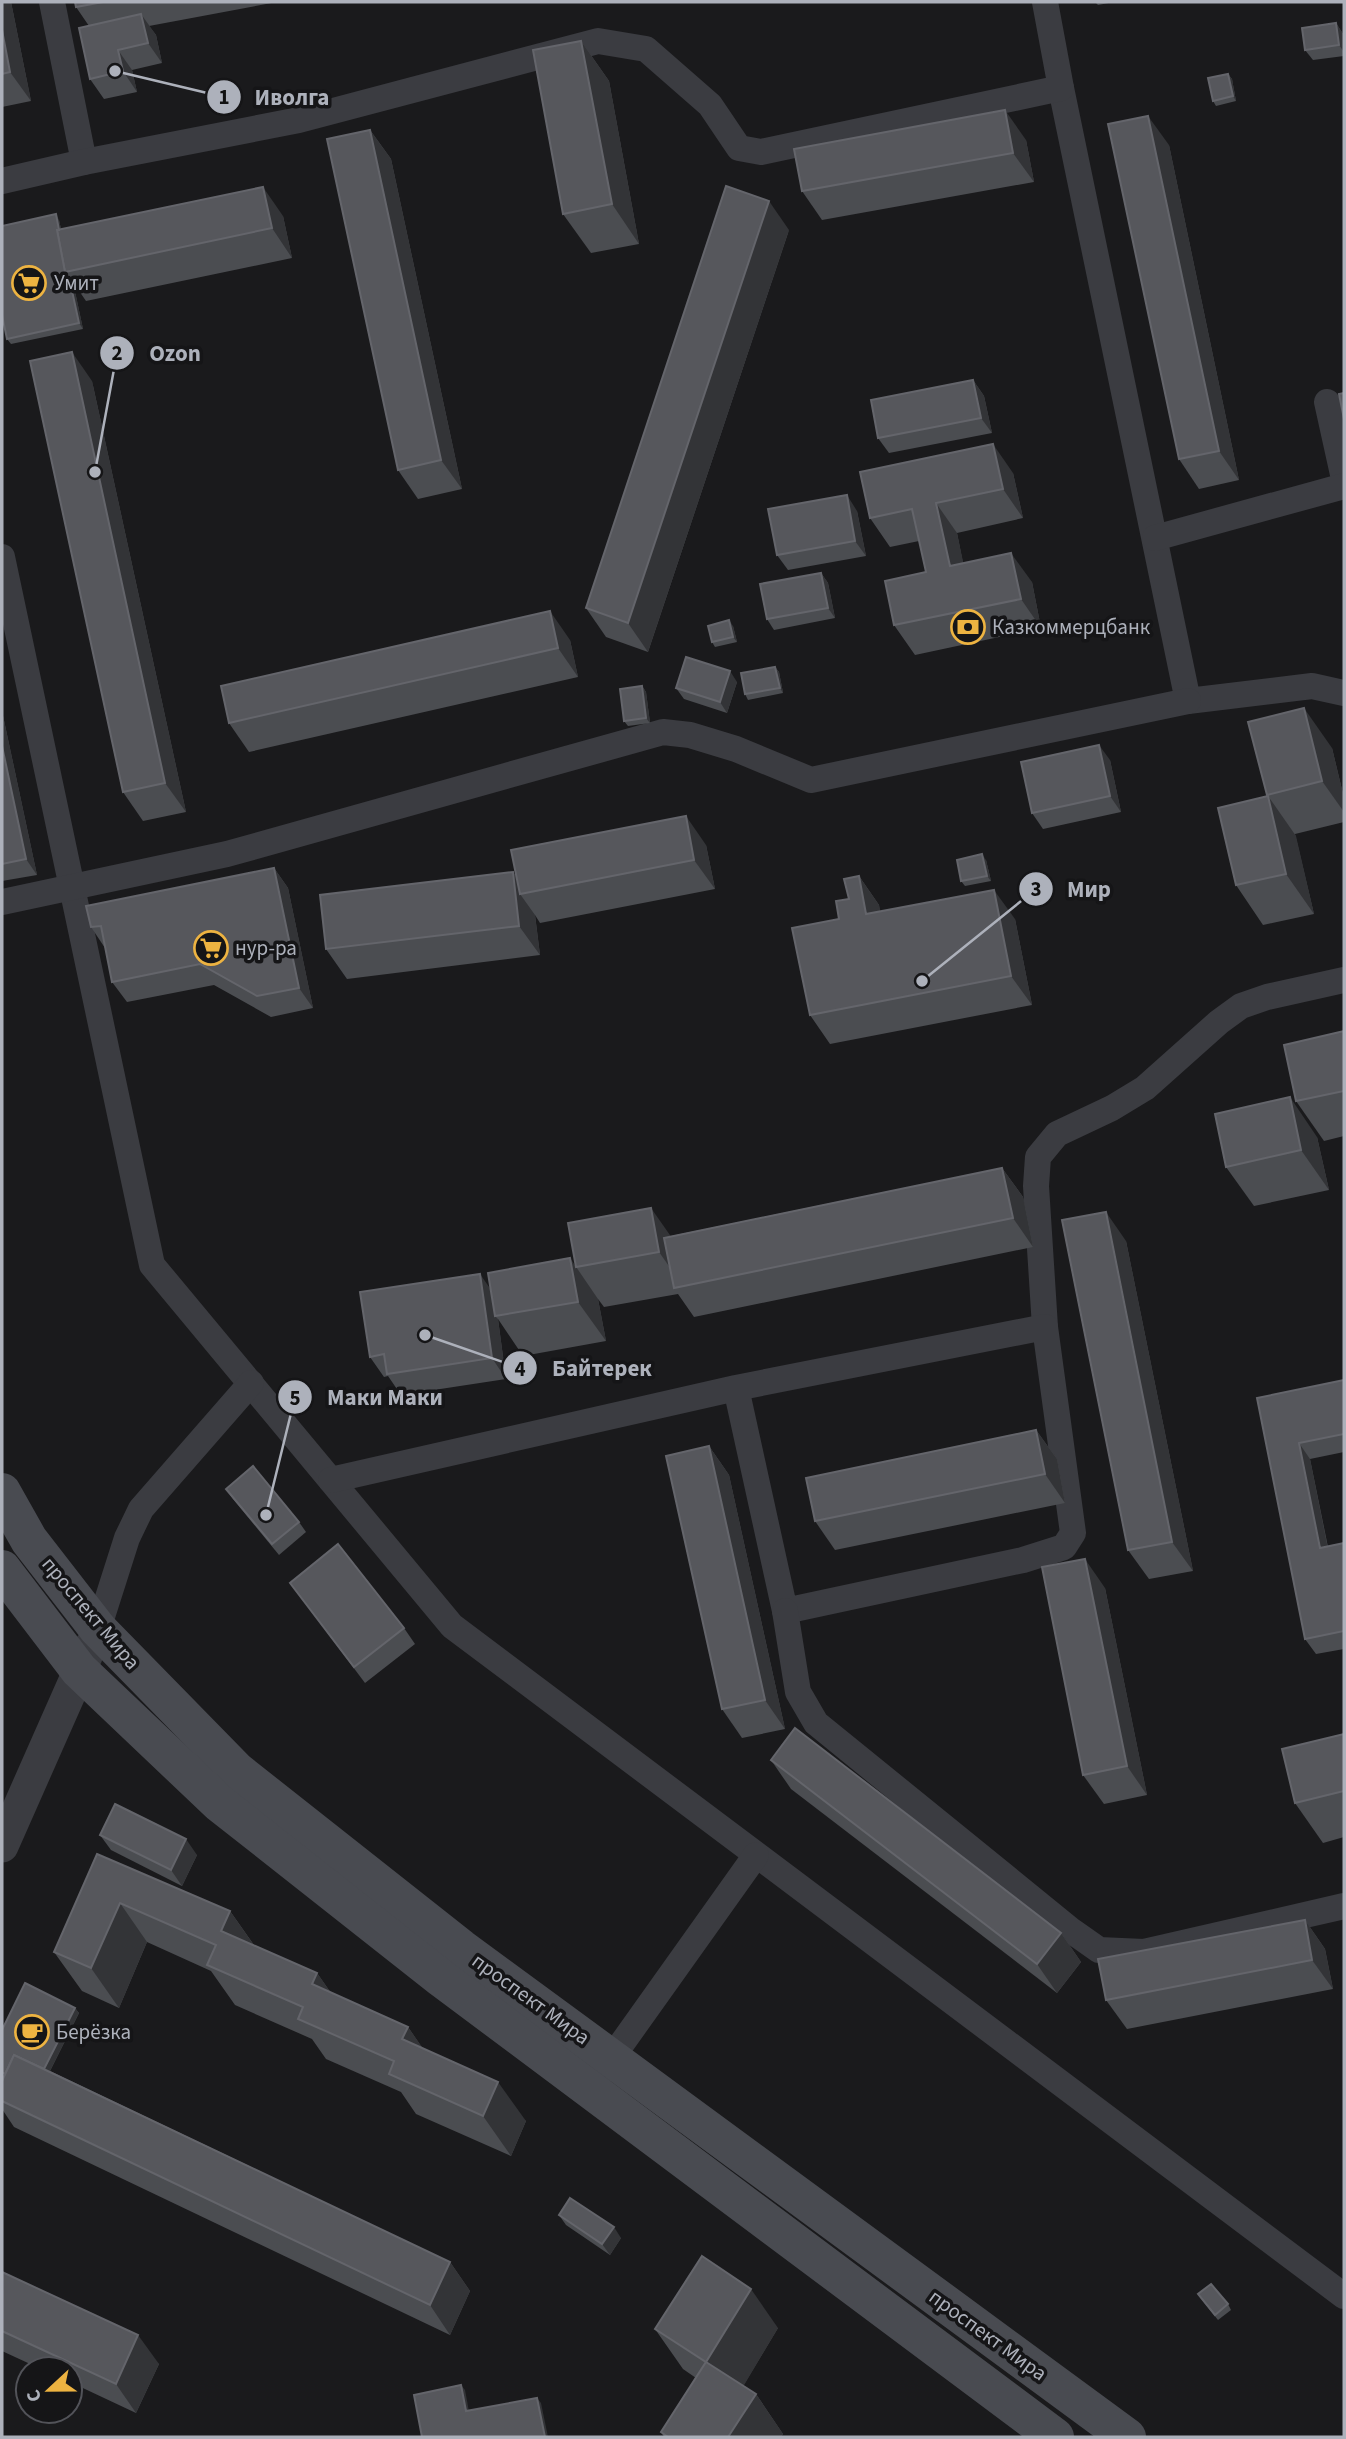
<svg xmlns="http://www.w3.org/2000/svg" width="1346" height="2439" font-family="'Source Sans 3',sans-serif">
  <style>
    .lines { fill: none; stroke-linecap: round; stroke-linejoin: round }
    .minor { stroke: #3b3c41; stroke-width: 26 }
    .tertiary { stroke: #3b3c41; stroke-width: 33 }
    .secondary { stroke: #494b51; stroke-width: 38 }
    .wall { fill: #4b4d51 }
    .shaded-wall { fill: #333437 }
    .building { fill: #56575c; stroke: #64656b; stroke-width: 2 }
    .labels { text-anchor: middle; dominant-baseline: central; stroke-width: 7; stroke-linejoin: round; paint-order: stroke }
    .poi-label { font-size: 21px; fill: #adb1bb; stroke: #151517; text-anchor: start }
    .street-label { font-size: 21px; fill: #adb1bb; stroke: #151517 }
    .leader { fill: none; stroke: #adb1bb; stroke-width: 2.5 }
    .callout-dot { fill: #adb1bb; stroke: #151517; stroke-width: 2.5 }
    .mark-label { font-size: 21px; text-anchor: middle; font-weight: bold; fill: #111 }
    .callout-label { font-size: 23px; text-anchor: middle; font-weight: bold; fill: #adb1bb; stroke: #151517; stroke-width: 7; stroke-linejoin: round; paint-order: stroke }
  </style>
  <rect width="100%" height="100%" fill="#1a1a1c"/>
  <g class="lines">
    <!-- minor -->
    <g class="minor">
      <polyline points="52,2 84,162"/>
      <polyline points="1061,88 1188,701 1312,686 1344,693"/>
      <polyline points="2,181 84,162 299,120 598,41 646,49 710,105 739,148 761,152 1061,88 1045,2"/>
      <polyline points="1327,402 1344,479"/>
      <polyline points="1155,538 1344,486"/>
      <polyline points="2,557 152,1265 452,1626 1344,2296"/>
      <polyline points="2,902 227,854 663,732 690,735 736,749 811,780 1188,701"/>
      <polyline points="1045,1327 1036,1186 1038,1157 1057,1134 1112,1108 1145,1088 1219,1022 1241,1006 1267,997 1344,980"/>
      <polyline points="331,1480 736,1388 1045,1327 1073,1533 1064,1547 1023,1560 785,1611 736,1388"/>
      <polyline points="785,1611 798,1692 816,1723 1072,1931 1099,1950 1144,1952 1344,1906"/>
      <polyline points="98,1629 127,1538 141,1509 251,1383"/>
      <polyline points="603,2070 756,1855"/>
    </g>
    <!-- tertiary -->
    <polyline class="tertiary" points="2,1846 90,1647"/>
    <!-- secondary -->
    <g class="secondary">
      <polyline points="2,1492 29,1540 98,1629 237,1771 461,1948 1127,2437"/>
      <polyline points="2,1569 79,1670 219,1803 441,1978 1055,2437"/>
    </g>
  </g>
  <!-- wall -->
  <g class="wall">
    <polygon points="2,2 11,2 31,101 2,107"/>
    <polygon points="75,2 277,2 149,26 156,35 162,63 132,70 137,92 104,99 90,79 89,26 76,7"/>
    <polygon points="1095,2 1114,2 1098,5"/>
    <polygon points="1336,23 1343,34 1344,56 1313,60 1305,50"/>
    <polygon points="581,41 609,81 639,244 591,253 563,214"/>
    <polygon points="1228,74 1232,79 1236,101 1216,106 1213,101"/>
    <polygon points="370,130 391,159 462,489 418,499 398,470"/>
    <polygon points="1026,140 1034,182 822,220 802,191"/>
    <polygon points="1169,145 1239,480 1199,489 1179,459"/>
    <polygon points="283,216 292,258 86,301 73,282 83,329 11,344 7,339 59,220 61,229"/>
    <polygon points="789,230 648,652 606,637 586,608"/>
    <polygon points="973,380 984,396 992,433 889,453 878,438"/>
    <polygon points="92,381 186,812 143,821 123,792"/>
    <polygon points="1013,473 1023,518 957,533 963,563 1032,582 1041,628 915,655 894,625 926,572 919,541 890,547 870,518"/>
    <polygon points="857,511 866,556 788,570 777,555"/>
    <polygon points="821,573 828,583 835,618 774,630 767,619"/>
    <polygon points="733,626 737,642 715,647 712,642"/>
    <polygon points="570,640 578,677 249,752 229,723"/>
    <polygon points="775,667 779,672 783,693 748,700 745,694"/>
    <polygon points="737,682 727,713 684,699 676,688"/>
    <polygon points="642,686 646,692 650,723 628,726 624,721"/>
    <polygon points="2,711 37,875 2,881"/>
    <polygon points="1332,748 1344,798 1344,822 1295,834 1314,914 1263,925 1236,885 1268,797 1267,795"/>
    <polygon points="1110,760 1121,812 1043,829 1032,813"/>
    <polygon points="706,845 715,889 540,923 535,915 540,955 347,979 326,949 513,872 517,878"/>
    <polygon points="986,860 991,881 965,886 961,881"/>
    <polygon points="274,868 288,888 313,1008 271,1017 214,985 127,1002 112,982 105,948 91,927"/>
    <polygon points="859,876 879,905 880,912 1015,919 1032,1005 830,1044 810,1015 839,919"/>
    <polygon points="1344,1031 1344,1136 1324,1141 1296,1101"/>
    <polygon points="1317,1137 1329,1190 1254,1206 1226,1167"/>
    <polygon points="1002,1168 1023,1197 1033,1247 694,1317 678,1294 604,1307 598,1299 606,1341 523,1356 498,1319 506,1379 401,1395 388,1376 384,1377 370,1357 490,1290 576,1266 671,1236"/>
    <polygon points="1126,1241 1193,1571 1149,1579 1128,1550"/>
    <polygon points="1344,1380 1344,1452 1310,1459 1328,1547 1344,1543 1344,1649 1316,1654 1305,1639 1257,1398"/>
    <polygon points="1036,1430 1057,1459 1065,1503 835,1550 815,1521"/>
    <polygon points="709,1446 729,1475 785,1729 742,1738 722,1709"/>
    <polygon points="226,1489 299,1522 306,1532 279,1555 233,1499"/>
    <polygon points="290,1583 404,1628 415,1644 365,1683"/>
    <polygon points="1105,1588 1147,1795 1104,1804 1083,1775"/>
    <polygon points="1344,1734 1344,1837 1323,1843 1295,1803"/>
    <polygon points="771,1760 1061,1933 1081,1962 1057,1993 791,1789"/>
    <polygon points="100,1835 197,1855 182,1886 111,1850"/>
    <polygon points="97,1854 230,1911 254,1945 317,1973 331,1993 408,2027 423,2049 526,2121 511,2156 416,2114 401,2092 326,2059 312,2039 235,2005 211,1971 147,1942 119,2008 82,1991 54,1952"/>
    <polygon points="1305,1920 1325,1949 1333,1989 1127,2029 1106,2000"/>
    <polygon points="75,2008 79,2013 50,2071 450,2262 470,2291 450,2335 14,2127 2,2109 2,2081 4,2077 2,2076 2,2030"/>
    <polygon points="559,2215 621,2238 610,2255 566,2225"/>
    <polygon points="2,2272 159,2364 136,2413 70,2382 70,2369 41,2369 2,2351"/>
    <polygon points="1202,2300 1228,2304 1231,2310 1218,2320"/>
    <polygon points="778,2328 743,2386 756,2394 783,2434 781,2437 664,2437 661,2432 696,2378 683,2369 655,2329"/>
  </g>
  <!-- shaded-wall -->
  <g class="shaded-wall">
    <polygon points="2,2 11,2 31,101 10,72 2,30"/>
    <polygon points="141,14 156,35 162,63 148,43"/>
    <polygon points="1336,23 1343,34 1344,52 1339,45"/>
    <polygon points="581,41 609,81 639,244 612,204"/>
    <polygon points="118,50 132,70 137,92 123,71"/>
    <polygon points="1228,74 1232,79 1236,101 1233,96"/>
    <polygon points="1005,110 1026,140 1034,182 1013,153"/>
    <polygon points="1148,116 1169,145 1239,480 1219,451"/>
    <polygon points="370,130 391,159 462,489 441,460"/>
    <polygon points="263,187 283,216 292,258 272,228"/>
    <polygon points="769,201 789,230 648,652 628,623"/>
    <polygon points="56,214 59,220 70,271 68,271"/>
    <polygon points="69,277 73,282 83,329 79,323"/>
    <polygon points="72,352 92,381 186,812 165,783"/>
    <polygon points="973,380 984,396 992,433 981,418"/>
    <polygon points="993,444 1013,473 1023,518 1003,489"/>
    <polygon points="847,495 857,511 866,556 855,541"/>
    <polygon points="936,503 957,533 970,595 950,566"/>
    <polygon points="1011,553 1032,582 1041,628 1021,599"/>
    <polygon points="821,573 828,583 835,618 828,608"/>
    <polygon points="550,611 570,640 578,677 558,648"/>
    <polygon points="729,620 733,626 737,642 733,637"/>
    <polygon points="775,667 779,672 783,693 780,688"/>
    <polygon points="730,671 737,682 727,713 720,702"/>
    <polygon points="642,686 646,692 650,723 646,718"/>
    <polygon points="1304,708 1332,748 1344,798 1344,812 1322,781"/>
    <polygon points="2,711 37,875 26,859 2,746"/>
    <polygon points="1099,745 1110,760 1121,812 1110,796"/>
    <polygon points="1268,796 1296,836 1314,914 1286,874"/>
    <polygon points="686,816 706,845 715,889 694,860"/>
    <polygon points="982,854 986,860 991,881 987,876"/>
    <polygon points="274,868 288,888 313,1008 299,988"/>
    <polygon points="513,872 527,892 520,894 535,915 540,955 519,926"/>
    <polygon points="859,876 879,905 886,944 866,914"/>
    <polygon points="994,890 1015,919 1032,1005 1011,976"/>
    <polygon points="1290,1097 1317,1137 1329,1190 1301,1150"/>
    <polygon points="1002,1168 1023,1197 1033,1247 1013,1218"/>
    <polygon points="651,1208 679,1248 683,1286 659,1252"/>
    <polygon points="1106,1212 1126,1241 1193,1571 1172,1542"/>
    <polygon points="570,1258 598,1299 606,1341 578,1302"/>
    <polygon points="480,1274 494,1294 495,1316 498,1319 506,1379 492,1358"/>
    <polygon points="1036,1430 1057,1459 1065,1503 1045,1474"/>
    <polygon points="1299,1443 1310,1459 1331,1564 1320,1548"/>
    <polygon points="709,1446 729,1475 785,1729 765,1700"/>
    <polygon points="1085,1559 1105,1588 1147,1795 1127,1766"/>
    <polygon points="186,1839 197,1855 182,1886 171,1870"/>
    <polygon points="120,1903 147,1942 119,2008 91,1968"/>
    <polygon points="230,1911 258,1951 221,1931"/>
    <polygon points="1305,1920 1325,1949 1333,1989 1312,1960"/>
    <polygon points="1061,1933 1081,1962 1057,1993 1037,1964"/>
    <polygon points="317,1973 345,2013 312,1984"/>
    <polygon points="75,2008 79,2013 42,2087 38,2082"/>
    <polygon points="408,2027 436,2067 402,2039"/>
    <polygon points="498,2082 526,2121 511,2156 483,2116"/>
    <polygon points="614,2227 621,2238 610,2255 602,2244"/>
    <polygon points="450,2262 470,2291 450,2335 430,2305"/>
    <polygon points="751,2289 778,2328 734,2402 706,2362"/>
    <polygon points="138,2335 159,2364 136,2413 116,2384"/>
    <polygon points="461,2385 465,2390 470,2417 466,2411"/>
    <polygon points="756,2394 783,2434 781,2437 728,2437"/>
    <polygon points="537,2398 541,2403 548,2437 545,2437"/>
  </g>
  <!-- building -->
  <g class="building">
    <polygon points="75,2 103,2 76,7"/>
    <polygon points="141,14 148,43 118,50 123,71 90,79 79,28"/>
    <polygon points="1336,23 1339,45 1305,50 1302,28"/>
    <polygon points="2,30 10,72 2,74"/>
    <polygon points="581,41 612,204 563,214 533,50"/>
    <polygon points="1228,74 1233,96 1213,101 1208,78"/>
    <polygon points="1005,110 1013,153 802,191 794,149"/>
    <polygon points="1148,116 1219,451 1179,459 1108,124"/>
    <polygon points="370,130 441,460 398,470 327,139"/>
    <polygon points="726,186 769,201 628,623 586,608"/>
    <polygon points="263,187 272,228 65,272 57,230"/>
    <polygon points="56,214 59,230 57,230 65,272 69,277 79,323 7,339 2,315 2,226"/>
    <polygon points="72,352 165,783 123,792 30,361"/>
    <polygon points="973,380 981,418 878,438 871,400"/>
    <polygon points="1344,393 1344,419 1339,394"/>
    <polygon points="993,444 1003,489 936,503 950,566 1011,553 1021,599 894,625 885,581 926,572 912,509 870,518 860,472"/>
    <polygon points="847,495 855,541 777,555 768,509"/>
    <polygon points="821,573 828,608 767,619 760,584"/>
    <polygon points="550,611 558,648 229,723 221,686"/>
    <polygon points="729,620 733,637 712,642 708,626"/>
    <polygon points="686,657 730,671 720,702 676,688"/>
    <polygon points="775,667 780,688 745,694 741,673"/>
    <polygon points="642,686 646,718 624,721 620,689"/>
    <polygon points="1304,708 1322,781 1267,795 1248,722"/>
    <polygon points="1099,745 1110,796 1032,813 1021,762"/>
    <polygon points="2,746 26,859 2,864"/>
    <polygon points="1268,796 1286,874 1236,885 1218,808"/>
    <polygon points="686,816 694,860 520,894 511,850"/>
    <polygon points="982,854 987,876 961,881 957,860"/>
    <polygon points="274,868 299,988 257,996 200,964 112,982 101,926 91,927 86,906"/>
    <polygon points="513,872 519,926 326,949 320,895"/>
    <polygon points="859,876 866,914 994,890 1011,976 810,1015 792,928 839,919 836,901 849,899 844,879"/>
    <polygon points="1344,1031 1344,1091 1296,1101 1284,1045"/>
    <polygon points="1290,1097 1301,1150 1226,1167 1215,1114"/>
    <polygon points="1002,1168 1013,1218 674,1288 664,1238"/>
    <polygon points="651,1208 659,1252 576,1267 568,1223"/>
    <polygon points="1106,1212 1172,1542 1128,1550 1062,1220"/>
    <polygon points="570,1258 578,1302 495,1316 488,1273"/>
    <polygon points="480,1274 492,1358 387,1374 384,1354 370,1357 360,1292"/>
    <polygon points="1344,1380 1344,1434 1299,1443 1320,1548 1344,1543 1344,1631 1305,1639 1257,1398"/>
    <polygon points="1036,1430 1045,1474 815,1521 806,1478"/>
    <polygon points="709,1446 765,1700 722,1709 666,1456"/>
    <polygon points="253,1466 299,1522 272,1544 226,1489"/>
    <polygon points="338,1544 404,1628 354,1667 290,1583"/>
    <polygon points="1085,1559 1127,1766 1083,1775 1042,1567"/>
    <polygon points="795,1728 1061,1933 1037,1964 771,1760"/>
    <polygon points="1344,1734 1344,1791 1295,1803 1282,1749"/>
    <polygon points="115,1804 186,1839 171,1870 100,1835"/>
    <polygon points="97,1854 230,1911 221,1931 317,1973 312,1984 408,2027 402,2039 498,2082 483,2116 389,2074 394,2061 298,2019 303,2007 207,1965 216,1945 120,1903 91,1968 54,1952"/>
    <polygon points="1305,1920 1312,1960 1106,2000 1098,1959"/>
    <polygon points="25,1983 75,2008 44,2069 14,2055 5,2074 2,2072 2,2030"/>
    <polygon points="14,2055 450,2262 430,2305 2,2101 2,2081"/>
    <polygon points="570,2198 614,2227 602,2244 559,2215"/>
    <polygon points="702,2256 751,2289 706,2362 655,2329"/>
    <polygon points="2,2272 138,2335 116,2384 2,2331"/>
    <polygon points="1211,2284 1228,2304 1215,2315 1198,2294"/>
    <polygon points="706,2362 756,2394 728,2437 668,2437 661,2432"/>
    <polygon points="461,2385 466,2411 537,2398 545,2437 422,2437 414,2395"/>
  </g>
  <!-- icons -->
  <defs>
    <g id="supermarket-ring" transform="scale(1.75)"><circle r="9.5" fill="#151517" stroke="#edb341" stroke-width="1.5"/><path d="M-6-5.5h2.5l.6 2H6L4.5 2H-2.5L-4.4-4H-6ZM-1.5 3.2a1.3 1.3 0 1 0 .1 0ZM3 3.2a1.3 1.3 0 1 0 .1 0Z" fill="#edb341"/></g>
    <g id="bank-ring" transform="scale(1.75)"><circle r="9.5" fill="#151517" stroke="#edb341" stroke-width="1.5"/><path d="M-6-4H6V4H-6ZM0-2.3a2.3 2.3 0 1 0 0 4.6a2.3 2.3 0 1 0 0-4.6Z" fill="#edb341"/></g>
    <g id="cafe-ring" transform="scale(1.75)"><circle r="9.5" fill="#151517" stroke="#edb341" stroke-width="1.5"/><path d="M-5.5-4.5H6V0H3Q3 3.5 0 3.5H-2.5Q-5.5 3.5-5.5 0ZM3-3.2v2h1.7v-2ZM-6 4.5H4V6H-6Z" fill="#edb341"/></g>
  </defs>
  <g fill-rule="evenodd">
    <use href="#supermarket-ring" x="29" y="283"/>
    <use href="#bank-ring" x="968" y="627"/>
    <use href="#supermarket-ring" x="211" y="948"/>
    <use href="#cafe-ring" x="32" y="2032"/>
  </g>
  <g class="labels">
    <!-- poi labels -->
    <g class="poi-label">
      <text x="54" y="283">Умит</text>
      <text x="992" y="627">Казкоммерцбанк</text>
      <text x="235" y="948">нур-ра</text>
      <text x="56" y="2032">Берёзка</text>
    </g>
    <!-- street labels -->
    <g class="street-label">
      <text transform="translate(91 1613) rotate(50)">проспект Мира</text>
      <text transform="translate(531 1999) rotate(36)">проспект Мира</text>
      <text transform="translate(988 2335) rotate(36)">проспект Мира</text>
    </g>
  </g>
  <!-- callouts -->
  <path class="leader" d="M115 71L224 97M95 472L117 353M922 981L1036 889M425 1335L520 1368M266 1515L295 1397"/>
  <g class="callout-dot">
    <circle cx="115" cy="71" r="7"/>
    <circle cx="95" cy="472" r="7"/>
    <circle cx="922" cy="981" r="7"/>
    <circle cx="425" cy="1335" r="7"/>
    <circle cx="266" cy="1515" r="7"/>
    <circle cx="224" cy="97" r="18"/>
    <circle cx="117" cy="353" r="18"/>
    <circle cx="1036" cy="889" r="18"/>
    <circle cx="520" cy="1368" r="18"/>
    <circle cx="295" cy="1397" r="18"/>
  </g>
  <g class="mark-label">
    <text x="224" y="104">1</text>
    <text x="117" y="360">2</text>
    <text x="1036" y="896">3</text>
    <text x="520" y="1376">4</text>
    <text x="295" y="1405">5</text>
  </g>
  <g class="callout-label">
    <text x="292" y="105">Иволга</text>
    <text x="175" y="361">Ozon</text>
    <text x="1089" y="897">Мир</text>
    <text x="602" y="1376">Байтерек</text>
    <text x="385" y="1405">Маки Маки</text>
  </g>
  <!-- border -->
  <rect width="1346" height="2439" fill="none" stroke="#adb1bb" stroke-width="7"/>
  <!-- north arrow -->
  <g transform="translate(49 2390) rotate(248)"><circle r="33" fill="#151517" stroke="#525359" stroke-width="2"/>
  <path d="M0-5L12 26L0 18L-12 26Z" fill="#edb341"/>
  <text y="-10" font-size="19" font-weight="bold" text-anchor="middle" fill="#adb1bb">С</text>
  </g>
</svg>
